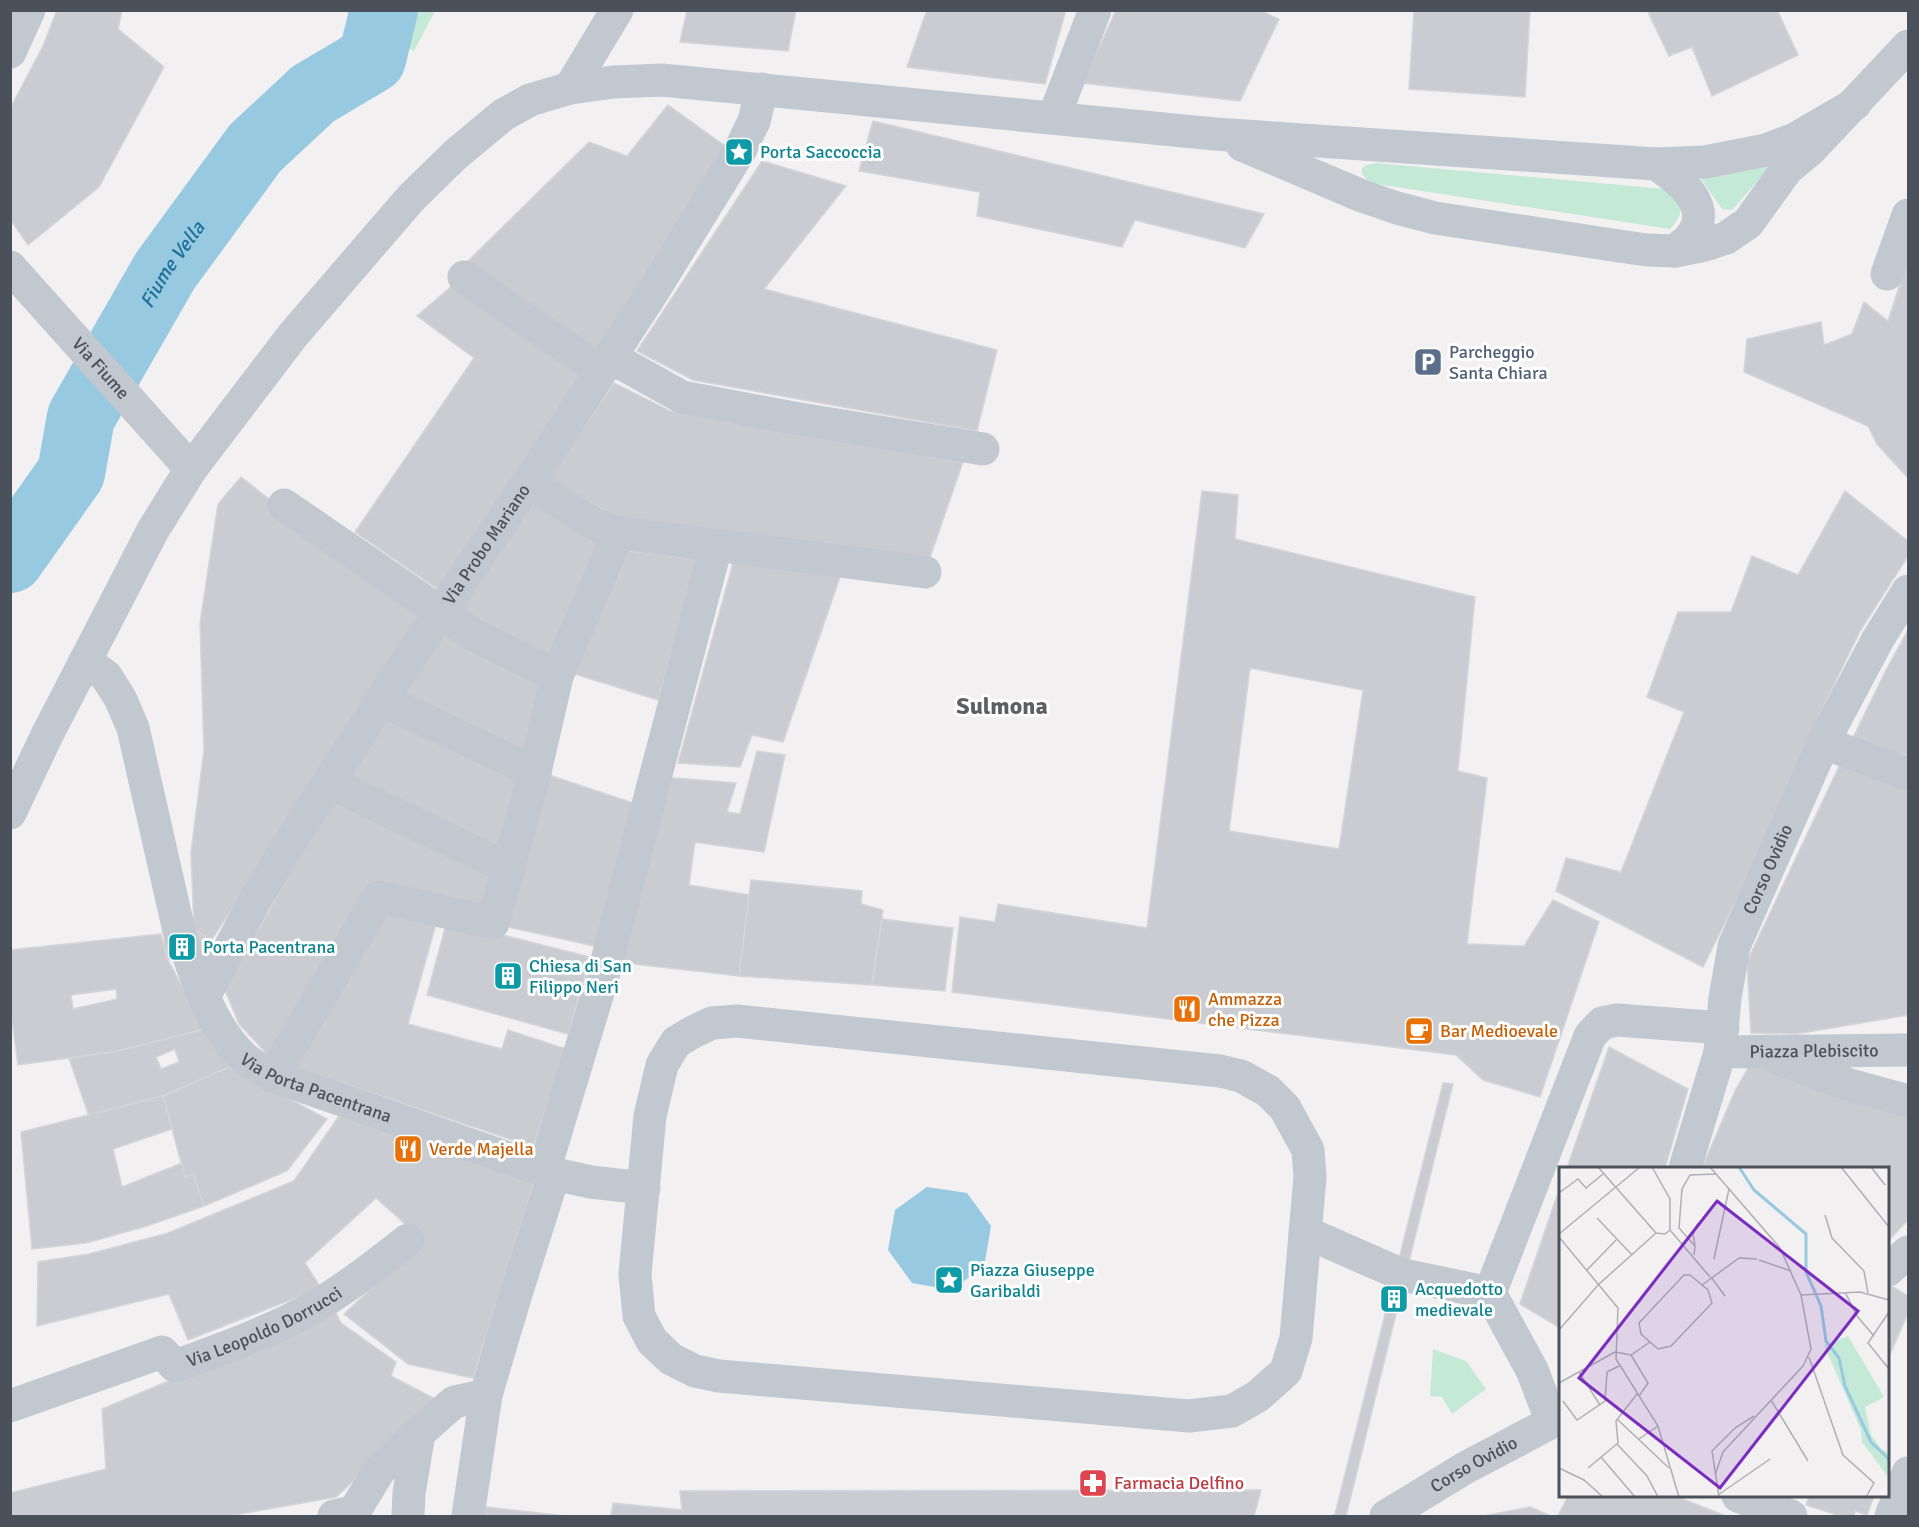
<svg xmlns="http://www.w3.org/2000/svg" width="1919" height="1527" font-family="Signika,sans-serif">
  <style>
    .green { fill: #c4ead7 }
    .water { fill: #97c9e1 }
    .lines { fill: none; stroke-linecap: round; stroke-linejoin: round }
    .river { stroke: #97c9e1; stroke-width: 68 }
    .building { fill: #cbccd1; stroke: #d4d5da; stroke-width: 1.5; fill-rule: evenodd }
    .minor { stroke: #c2c8d0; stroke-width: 33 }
    .labels { text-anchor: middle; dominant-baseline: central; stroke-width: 6; stroke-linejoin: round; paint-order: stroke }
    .culture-label { font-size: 18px; fill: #0d838f; stroke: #fff; text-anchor: start }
    .service-label { font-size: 18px; fill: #4e5e75; stroke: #fff; text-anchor: start }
    .street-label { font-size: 18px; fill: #4a515b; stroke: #fff }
    .food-label { font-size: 18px; fill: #c56008; stroke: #fff; text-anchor: start }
    .health-label { font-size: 18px; fill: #be3a42; stroke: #fff; text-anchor: start }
    .water-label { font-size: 20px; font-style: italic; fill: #1f7199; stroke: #fff }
    .district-label { font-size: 24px; font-weight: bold; fill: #5d5f64; stroke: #fff }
    .inset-river { fill: none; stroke: #97c9e1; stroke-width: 3 }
    .inset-road { fill: none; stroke: #afb0b4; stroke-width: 1.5 }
    .view { fill: #7b2cbf; fill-opacity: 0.15; stroke: #7b2cbf; stroke-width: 3 }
    .inset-edge { fill: none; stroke: #4a515b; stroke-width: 3 }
  </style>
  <rect width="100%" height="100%" fill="#f2f0f0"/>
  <!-- green -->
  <g class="green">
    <polygon points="345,11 435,11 414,51"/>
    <path d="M1376,163L1665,189C1685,200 1685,213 1670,229L1370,183L1362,174V168L1367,165Z"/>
    <polygon points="1771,166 1732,210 1722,209 1699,176"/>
    <polygon points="1433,1349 1466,1361 1486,1389 1452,1414 1442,1397 1430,1396"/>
  </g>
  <!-- water -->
  <polygon class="water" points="927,1187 967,1193 991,1226 984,1267 951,1290 912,1283 888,1250 895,1210"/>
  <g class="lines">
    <!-- river -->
    <path class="river" id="s1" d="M10,559L71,473L81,417L165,271L255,148L313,94L372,59L384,10"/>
  </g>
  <!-- building -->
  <g class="building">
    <polygon points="57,10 122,10 118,29 164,67 99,187 28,245 10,219 10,109 43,46"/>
    <polygon points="687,10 796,10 788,51 680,42"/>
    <polygon points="927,10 1066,10 1045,84 907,67"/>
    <polygon points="1116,10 1259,10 1279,19 1240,101 1083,83"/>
    <polygon points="1414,10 1530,10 1525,97 1409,89"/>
    <polygon points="1647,10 1777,10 1798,55 1712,96 1692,47 1669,56"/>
    <polygon points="668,105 725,146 597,351 465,264 589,142 627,156"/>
    <polygon points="873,121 1264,214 1245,248 1135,220 1122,247 977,216 980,192 859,171"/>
    <polygon points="762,161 846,186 764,289 997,350 977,431 693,380 637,351"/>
    <polygon points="1908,260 1908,478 1877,444 1868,426 1744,372 1747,339 1821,322 1824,345 1852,334 1864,302 1888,321"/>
    <polygon points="453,285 581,374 439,590 355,532 474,358 417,316"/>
    <polygon points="614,383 670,411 963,462 925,572 623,521 549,478"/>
    <polygon points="241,477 419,617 211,941 194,929 191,852 204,750 200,623 218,504"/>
    <path d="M1202,491L1238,495L1235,539L1475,597L1458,771L1487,778L1467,944L1524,946L1553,900L1599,922L1540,1097L1483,1080L1456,1055L952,992L960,917L995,922L998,904L1147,928ZM1250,668L1363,690L1339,849L1229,831Z"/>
    <polygon points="1845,491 1908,541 1908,556 1860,631 1813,728 1752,868 1703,967 1556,891 1566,858 1621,872 1684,712 1647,697 1678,612 1731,612 1752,556 1798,575"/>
    <polygon points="531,501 604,542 550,662 458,610"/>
    <polygon points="629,551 698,559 658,700 575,674"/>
    <polygon points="733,563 840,577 783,742 752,735 740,767 678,763"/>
    <polygon points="445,630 543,685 527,755 399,694"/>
    <polygon points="1908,630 1908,756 1852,740 1886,670"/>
    <polygon points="386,717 519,781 500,852 348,778"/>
    <polygon points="757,751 785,755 764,852 695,842 689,885 750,895 739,976 617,962 663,777 736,783 727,812 740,814"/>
    <polygon points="1842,760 1908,791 1908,1015 1796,1034 1751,1033 1747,962"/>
    <polygon points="549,775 636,804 599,947 508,927"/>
    <polygon points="332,797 493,878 482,910 372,887 269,1056 239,1024 225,990"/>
    <polygon points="751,880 862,891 861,904 883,910 872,985 739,976"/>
    <polygon points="385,910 436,924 408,1024 502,1049 508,1030 566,1049 533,1147 291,1066"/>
    <polygon points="882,919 953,928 945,991 872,985"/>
    <polygon points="447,921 590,957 568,1034 427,995"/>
    <polygon points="194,929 211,941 168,960 163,942"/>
    <path d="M161,934L168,960L205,1029L119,1051L18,1065L10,1005V950ZM116,989L117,999L73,1009L71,995Z"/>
    <path d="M205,1029L230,1067L163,1096L89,1116L69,1058L119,1051ZM175,1049L179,1062L161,1069L156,1057Z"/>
    <polygon points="1609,1047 1688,1089 1665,1168 1567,1168"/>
    <polygon points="1752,1061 1908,1117 1908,1220 1888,1241 1888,1168 1702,1168 1735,1091"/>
    <polygon points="230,1067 327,1119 287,1171 204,1206 193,1174 185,1177 163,1096"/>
    <polygon points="1443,1083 1453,1084 1346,1516 1331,1516 1335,1514"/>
    <polygon points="163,1096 172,1129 113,1149 122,1187 182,1163 185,1177 193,1174 204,1206 147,1226 86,1243 32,1249 21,1132"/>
    <polygon points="339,1116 534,1182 473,1378 408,1364 344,1314 423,1240 376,1198 305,1263 321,1288 188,1340 169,1294 37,1326 38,1262 89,1254 168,1233 294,1181"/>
    <polygon points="1560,1187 1560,1328 1520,1304"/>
    <polygon points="1888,1284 1908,1296 1908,1313 1891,1352 1888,1351"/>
    <polygon points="335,1311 341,1323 396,1362 391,1376 439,1401 336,1497 229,1516 10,1516 10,1493 106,1469 102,1409"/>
    <polygon points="1261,1490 1254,1516 611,1516 613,1503 682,1510 680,1491"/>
    <polygon points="1568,1496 1675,1496 1726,1516 1558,1516"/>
    <polygon points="1809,1496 1874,1496 1867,1515 1855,1511 1854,1516 1840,1516 1806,1505"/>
    <polygon points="486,1507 566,1516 484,1516"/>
    <polygon points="1530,1507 1551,1516 1483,1516"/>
  </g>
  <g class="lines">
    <!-- minor -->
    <g class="minor">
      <polyline points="10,52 29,10"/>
      <polyline points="570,88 617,10"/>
      <polyline points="1054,117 1095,10"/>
      <polyline points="1242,145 1362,196 1397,208 1435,218 1619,246 1647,250 1675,251 1705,245 1726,238 1748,223 1787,169 1811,149 1908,46"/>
      <path d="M1656,164C1680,180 1716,208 1689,239C1685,243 1680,247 1675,251"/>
      <path id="s2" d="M10,267L191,469"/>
      <polyline points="1887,274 1908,215"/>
      <polyline points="464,277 601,371"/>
      <polyline points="610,357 682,397 788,417 983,449"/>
      <polyline points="528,482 593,523 612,532 925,572"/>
      <polyline points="284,505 472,634 557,676"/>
      <polyline points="85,661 106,676 120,698 133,728 180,935"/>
      <polyline points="382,700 535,772"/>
      <polyline points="1824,743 1908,774"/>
      <polyline points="329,782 509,869"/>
      <polyline points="10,813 47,735 153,530 191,469 293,335 411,198 455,155 503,115 530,100 570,88 614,82 662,80 1215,134 1656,164 1705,162 1766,150 1795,139 1855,104"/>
      <path id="s3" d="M187,951C200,988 213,1027 241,1055C249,1064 263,1070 273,1076L554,1174L591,1182L644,1188"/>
      <path id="s4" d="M204,997L254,902L294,836L390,687L538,468L652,293L739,152L754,121L762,89"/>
      <polygon points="737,1021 1220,1071 1241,1076 1268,1091 1285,1108 1308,1150 1310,1177 1296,1338 1286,1371 1258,1396 1232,1411 1189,1416 719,1376 695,1371 671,1359 652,1341 639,1316 635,1274 650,1116 662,1065 676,1042 693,1032 712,1023"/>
      <path id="s5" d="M1720,1052L1908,1050"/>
      <polyline points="1776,1058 1853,1086 1908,1101"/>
      <polyline points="273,1076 379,897 493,923 535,772 557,676 619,533"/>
      <path id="s6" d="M1685,1168L1720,1052L1725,998L1734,946L1826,737L1878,639L1908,591"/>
      <polyline points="544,1171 603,976 716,546"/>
      <polyline points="1305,1232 1403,1275 1490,1293 1532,1370 1552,1422"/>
      <polyline points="1888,1270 1908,1252"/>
      <polyline points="1490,1293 1590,1036 1602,1023 1617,1020 1723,1028"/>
      <path id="s7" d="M10,1406L162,1352L175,1366C222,1349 270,1332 314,1307C347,1288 378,1264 408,1240"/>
      <polyline points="1738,1496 1791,1516"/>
      <polyline points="334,1516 354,1512 379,1471 419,1433"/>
      <polyline points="408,1516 409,1493 419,1433 454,1402 486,1395"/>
      <polyline points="468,1516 486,1395 515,1297 554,1174"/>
      <path id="s8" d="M1386,1516L1465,1468L1552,1422L1560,1412"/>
      <polyline points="1891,1516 1908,1473"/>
    </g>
  </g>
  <!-- icons -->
  <defs>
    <g id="sight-square" transform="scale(1.5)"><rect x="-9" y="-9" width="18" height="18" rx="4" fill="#0f9aa8" stroke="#fff"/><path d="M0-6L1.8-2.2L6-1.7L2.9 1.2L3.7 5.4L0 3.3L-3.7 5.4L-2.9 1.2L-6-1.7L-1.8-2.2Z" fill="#fff"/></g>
    <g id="parking-square" transform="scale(1.5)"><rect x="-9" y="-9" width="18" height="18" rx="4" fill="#5c6f8a" stroke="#fff"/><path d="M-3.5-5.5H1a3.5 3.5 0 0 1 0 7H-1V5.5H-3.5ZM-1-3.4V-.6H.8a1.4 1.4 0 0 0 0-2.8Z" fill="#fff"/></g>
    <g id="building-square" transform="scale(1.5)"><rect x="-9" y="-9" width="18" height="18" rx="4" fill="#0f9aa8" stroke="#fff"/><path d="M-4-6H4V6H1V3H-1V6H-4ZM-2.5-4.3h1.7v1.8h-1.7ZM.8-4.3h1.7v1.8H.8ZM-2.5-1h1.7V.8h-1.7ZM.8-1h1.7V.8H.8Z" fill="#fff"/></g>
    <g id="restaurant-square" transform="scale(1.5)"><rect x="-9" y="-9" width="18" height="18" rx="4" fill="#e8710a" stroke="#fff"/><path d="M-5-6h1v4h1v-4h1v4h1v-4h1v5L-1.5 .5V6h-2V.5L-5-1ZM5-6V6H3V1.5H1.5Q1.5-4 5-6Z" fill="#fff"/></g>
    <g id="cafe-square" transform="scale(1.5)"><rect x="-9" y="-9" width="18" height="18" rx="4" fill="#e8710a" stroke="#fff"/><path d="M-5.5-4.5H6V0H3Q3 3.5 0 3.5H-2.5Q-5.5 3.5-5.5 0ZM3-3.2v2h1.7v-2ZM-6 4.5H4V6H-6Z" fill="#fff"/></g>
    <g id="pharmacy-square" transform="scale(1.5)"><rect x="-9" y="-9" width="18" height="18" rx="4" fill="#e0444e" stroke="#fff"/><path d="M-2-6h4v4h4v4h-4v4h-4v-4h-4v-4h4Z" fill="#fff"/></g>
  </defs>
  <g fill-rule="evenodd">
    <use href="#sight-square" x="739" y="152"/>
    <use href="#parking-square" x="1428" y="362"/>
    <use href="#building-square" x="182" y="947"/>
    <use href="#building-square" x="508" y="976"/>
    <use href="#restaurant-square" x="1187" y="1009"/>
    <use href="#cafe-square" x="1419" y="1031"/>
    <use href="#restaurant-square" x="408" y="1149"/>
    <use href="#sight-square" x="949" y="1280"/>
    <use href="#building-square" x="1394" y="1299"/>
    <use href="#pharmacy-square" x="1093" y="1483"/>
  </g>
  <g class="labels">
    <!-- culture labels -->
    <g class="culture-label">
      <text x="760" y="152">Porta Saccoccia</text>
      <text x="203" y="947">Porta Pacentrana</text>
      <text x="529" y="966">Chiesa di San<tspan x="529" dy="21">Filippo Neri</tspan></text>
      <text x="970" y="1270">Piazza Giuseppe<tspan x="970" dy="21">Garibaldi</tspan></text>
      <text x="1415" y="1289">Acquedotto<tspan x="1415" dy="21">medievale</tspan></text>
    </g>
    <!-- service labels -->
    <g class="service-label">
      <text x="1449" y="352">Parcheggio<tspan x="1449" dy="21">Santa Chiara</tspan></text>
    </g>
    <!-- street labels -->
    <g class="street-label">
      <text stroke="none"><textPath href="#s2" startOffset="136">Via Fiume</textPath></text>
      <text stroke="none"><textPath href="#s4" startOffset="534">Via Probo Mariano</textPath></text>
      <text stroke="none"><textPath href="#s6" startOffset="312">Corso Ovidio</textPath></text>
      <text stroke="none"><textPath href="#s5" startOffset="94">Piazza Plebiscito</textPath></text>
      <text stroke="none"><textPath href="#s3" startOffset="201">Via Porta Pacentrana</textPath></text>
      <text stroke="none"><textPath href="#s7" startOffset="278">Via Leopoldo Dorrucci</textPath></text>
      <text stroke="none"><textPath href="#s8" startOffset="102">Corso Ovidio</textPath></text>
    </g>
    <!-- food labels -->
    <g class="food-label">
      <text x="1208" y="999">Ammazza<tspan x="1208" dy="21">che Pizza</tspan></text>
      <text x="1440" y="1031">Bar Medioevale</text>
      <text x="429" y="1149">Verde Majella</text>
    </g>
    <!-- health labels -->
    <g class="health-label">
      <text x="1114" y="1483">Farmacia Delfino</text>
    </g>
    <!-- water labels -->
    <g class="water-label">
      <text stroke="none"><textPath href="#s1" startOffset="340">Fiume Vella</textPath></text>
    </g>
    <!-- district labels -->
    <g class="district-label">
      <text x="1002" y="706">Sulmona</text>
    </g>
  </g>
  <!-- overview -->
  <g transform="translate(1559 1167)">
    <rect width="330" height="330" fill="#f2f0f0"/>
    <path d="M289,169L325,230L306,240L312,268L322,282L330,286V311L303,275L302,263L265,178Z" fill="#c4ead7"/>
    <path class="inset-river" d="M180,0L195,23L247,67V105L262,139L267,174L280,191L286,219L312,275L330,292"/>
    <path class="inset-road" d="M39,0L97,66L106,67L111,63M93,0L111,32V63M151,0L221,81L242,128L252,182L244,199L164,285L156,308M282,0L330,60M312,0L326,18M0,26L19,12L27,21L44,7M266,48L273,71L305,104L309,126M38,51L73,88M111,63L151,110M0,67L81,0M0,70L59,141L57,192L99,259L120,330M136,78L134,67L139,56M135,88L136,79L120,61L123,22L131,8L157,7M155,92L170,22M200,93L232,104M27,104L57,73M125,108H131L149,123L153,136L112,179L99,182L82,167L80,156ZM152,110L166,129M143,118L180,91L198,92M286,125L298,149L315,169M242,128L301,125L330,133M330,145L309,176L330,202M0,163L39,118L97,66M56,185L72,188L91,175M72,188L89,216L80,229M250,190L284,288L315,316L307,330M20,205L41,238M0,216L56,185M212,233L249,294M4,234L18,253L46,234L48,205L60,199M58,252L110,301M80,272L99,259M58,277L88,309L99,330M42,290L76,330M0,301L25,313L44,330M29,301L59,276L57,254L78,227M159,328L211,292M160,330L153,284L176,261L195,249"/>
    <path class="view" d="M158,34L299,144L161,321L20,211Z"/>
    <rect width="330" height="330" class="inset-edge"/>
  </g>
  <!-- border -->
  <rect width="1919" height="1527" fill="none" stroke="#4a515b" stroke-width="24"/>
</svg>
